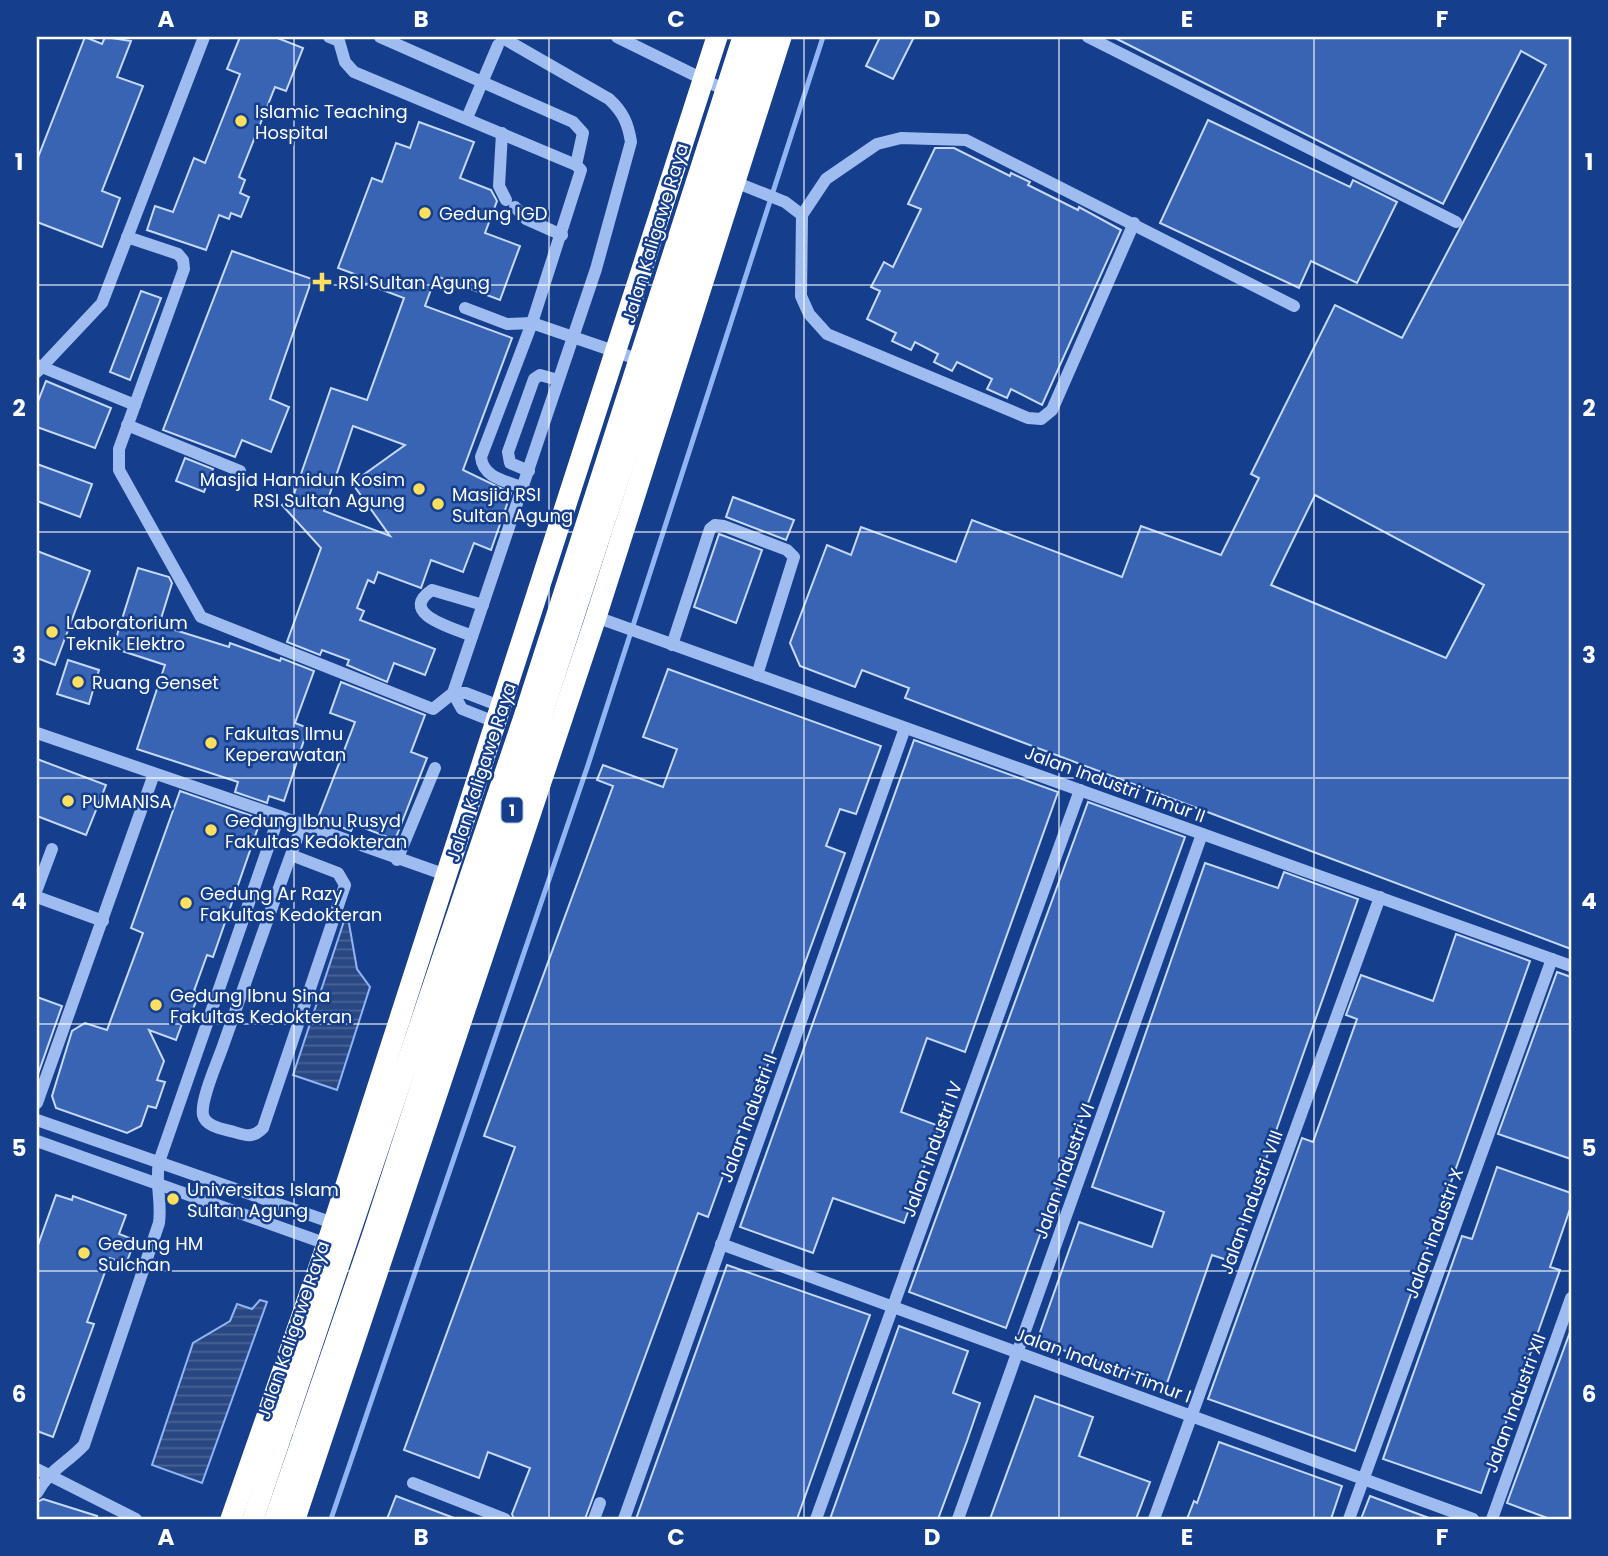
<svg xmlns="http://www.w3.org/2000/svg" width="1608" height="1556" font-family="Poppins,sans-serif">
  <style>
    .water { fill: url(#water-rules); stroke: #91b5f3; stroke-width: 2 }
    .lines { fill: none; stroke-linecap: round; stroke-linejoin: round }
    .stream { stroke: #91b5f3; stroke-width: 5 }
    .building { fill: #3964b4; stroke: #c6d9fb; stroke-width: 2; fill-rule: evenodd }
    .minor { stroke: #9fbcf0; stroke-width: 12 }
    .highway { stroke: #fff; stroke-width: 21 }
    .grid { fill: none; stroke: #fff; stroke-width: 2; stroke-opacity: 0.55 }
    .poi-dot { fill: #ffe05e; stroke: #153e8d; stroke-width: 2.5 }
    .labels { text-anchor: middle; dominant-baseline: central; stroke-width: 5; stroke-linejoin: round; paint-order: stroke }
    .shield { fill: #153e8d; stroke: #b9c5dd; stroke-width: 2 }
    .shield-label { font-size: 16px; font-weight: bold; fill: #fff }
    .poi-label { font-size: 18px; fill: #fff; stroke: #153e8d; text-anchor: start }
    .street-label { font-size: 18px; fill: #fff; stroke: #153e8d }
    .neatline { fill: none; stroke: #fff; stroke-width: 2.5 }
    .grid-label { font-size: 23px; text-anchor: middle; font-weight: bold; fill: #fff }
  </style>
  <defs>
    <pattern id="water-rules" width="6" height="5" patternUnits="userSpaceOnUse" patternTransform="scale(1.75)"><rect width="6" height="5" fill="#294883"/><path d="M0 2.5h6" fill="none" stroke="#496396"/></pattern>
  </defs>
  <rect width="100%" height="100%" fill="#153e8d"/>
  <!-- water -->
  <g class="water">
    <polygon points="347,912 357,969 370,987 337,1090 293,1075"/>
    <polygon points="260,1300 267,1302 202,1483 152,1465 193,1343 230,1321 237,1304 252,1309"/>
  </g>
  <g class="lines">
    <!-- stream -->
    <polyline class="stream" points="331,1519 588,765 823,37"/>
  </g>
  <!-- building -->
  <g class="building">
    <polygon points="85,37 102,44 105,37 131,41 117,77 143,86 102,191 120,198 102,247 37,222 37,160"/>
    <polygon points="240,37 275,37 303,48 286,91 275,87 239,177 245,180 240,193 249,197 241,217 231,213 229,219 219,215 206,250 147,230 155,206 173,212 194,158 205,163 240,74 227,69"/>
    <polygon points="880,37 914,37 893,79 866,66"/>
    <path d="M1113,37H1571V949L905,698L909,688L862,670L855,687L800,666L790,643L827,545L851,555L861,527L956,562L972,520L1122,577L1141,526L1221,555L1259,478L1251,474L1335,305L1402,338L1546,65L1521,51L1443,204ZM1315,495L1484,585L1446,658L1271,585Z"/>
    <polygon points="1208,120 1350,187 1353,180 1397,202 1357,283 1311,261 1299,288 1160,223"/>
    <path d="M419,122L474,142L460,178L491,190L497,201L485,233L520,246L500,300L436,276L425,306L512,338L463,470L511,493L491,550L474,543L463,572L431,560L421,588L378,572L374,583L368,580L357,608L364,611L360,620L435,649L425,675L394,663L387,682L347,665L349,660L322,650L320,655L287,642L321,548L282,505L294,494L331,388L367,400L404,298L356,280L357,275L338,268L372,178L382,182L396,143L410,148ZM353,426L405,445L352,483L390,536L324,511Z"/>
    <polygon points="935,148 954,148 1010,176 1011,173 1030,182 1028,185 1078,210 1079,207 1121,230 1042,405 1011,389 1007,398 987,389 992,379 957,362 952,371 934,362 938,354 915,342 911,350 892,341 896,333 867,319 880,291 871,287 884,262 893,267 921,209 908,204"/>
    <polygon points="232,251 312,279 270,399 289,407 271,452 242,440 235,457 163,430"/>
    <polygon points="141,291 161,298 130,380 110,372"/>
    <polygon points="46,381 111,408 95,448 37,427 37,404"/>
    <polygon points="185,458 213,469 204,492 176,481"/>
    <polygon points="37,464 92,484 80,517 37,501"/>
    <polygon points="733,497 794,520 786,540 726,517"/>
    <polygon points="719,534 762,550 736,623 694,607"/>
    <polygon points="37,551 90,571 55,665 37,658"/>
    <polygon points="138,568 169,577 172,583 159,625 229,647 230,643 280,661 281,658 314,671 295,723 308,728 284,801 269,796 267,803 235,792 238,782 137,749 165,665 113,648"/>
    <polygon points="68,660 99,670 89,704 57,694"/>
    <polygon points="668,669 881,746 856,814 840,809 826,846 845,853 748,1119 744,1118 708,1217 698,1213 585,1519 514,1519 512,1514 530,1468 488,1452 479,1478 404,1450 515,1147 484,1136 613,786 597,780 603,765 663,787 677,749 643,737"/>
    <polygon points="341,682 425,715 411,752 427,758 395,840 354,824 351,831 318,818 355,722 330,713"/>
    <polygon points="914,740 1058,792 965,1052 927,1038 901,1112 939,1126 904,1223 833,1198 813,1253 740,1227"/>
    <polygon points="37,759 106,785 86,835 37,816"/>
    <polygon points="180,791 261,819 213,957 207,955 194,991 199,993 188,1023 183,1021 176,1040 149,1030 164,1061 157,1080 165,1082 156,1108 148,1106 141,1126 127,1133 56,1108 52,1096 72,1031 85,1023 107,1030 143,933 131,928"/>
    <polygon points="1088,802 1185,837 1006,1328 909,1292"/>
    <polygon points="1205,863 1278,888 1284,872 1358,899 1230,1261 1212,1255 1166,1386 1037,1341 1079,1222 1152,1247 1164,1212 1092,1187"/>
    <polygon points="1456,934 1530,961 1355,1451 1208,1399 1302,1138 1313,1142 1357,1019 1346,1015 1361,975 1433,1001"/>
    <polygon points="1557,972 1571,977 1571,1159 1498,1134"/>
    <polygon points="37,997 62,1006 38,1074 37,1074"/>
    <polygon points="1497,1167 1571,1193 1571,1206 1550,1267 1560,1270 1481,1493 1383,1459 1462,1236 1472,1239"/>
    <polygon points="56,1195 72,1200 73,1196 126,1215 119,1234 135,1240 126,1264 110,1258 87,1322 94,1324 53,1437 37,1431 37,1248"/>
    <polygon points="727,1265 870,1315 850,1370 797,1519 636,1519"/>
    <polygon points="899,1326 968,1351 953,1393 980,1403 967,1441 938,1519 830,1519"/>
    <polygon points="1570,1332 1571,1519 1550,1519 1507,1503"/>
    <polygon points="1035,1396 1093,1417 1079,1456 1150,1482 1136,1519 990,1519"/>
    <polygon points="1219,1442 1342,1486 1331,1519 1187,1519 1194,1501 1197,1503"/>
    <polygon points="396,1496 454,1518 454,1519 387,1519"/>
    <polygon points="1370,1496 1429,1518 1429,1519 1361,1519"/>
    <polygon points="43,1499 97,1516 96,1519 37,1519 37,1502"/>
  </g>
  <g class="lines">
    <!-- minor -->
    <g class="minor">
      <path d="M329,37L339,41L345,62L354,72L576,165L581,170L532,323L481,457C483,478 506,481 524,488"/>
      <polyline points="380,37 573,122 583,133 576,165"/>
      <polyline points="617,37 729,92"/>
      <polyline points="1088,37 1456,222"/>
      <polyline points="467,118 498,45"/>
      <polyline points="502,133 499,186 506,200"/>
      <polyline points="735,182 785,202 802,215 801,296 809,314 827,334 1028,418 1041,419 1052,410 1134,223"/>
      <polyline points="515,207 526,219 562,235"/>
      <polyline points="802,215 826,179 877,144 901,138 966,140 1294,306"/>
      <path d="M127,237L178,254L183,260L184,269L119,449V470L201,617L433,709L453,693L596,269L631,142C628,123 623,112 609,99L501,37"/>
      <polyline points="465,308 507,324 532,323 640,360"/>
      <polyline points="37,365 135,405"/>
      <polyline points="37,372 102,303 204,37"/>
      <polyline points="127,425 240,471"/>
      <polyline points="529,471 510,463 508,452 534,379 540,375 558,380"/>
      <polyline points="596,617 1571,966"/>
      <path d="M472,636C456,629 396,614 432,590L483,605"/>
      <polyline points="672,645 710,529 715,525 724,526 787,550 794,557 757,675"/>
      <polyline points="453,693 462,709 495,722"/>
      <polyline points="453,693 466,693 500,706"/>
      <path d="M37,733L279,816L159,1162C155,1186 162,1200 159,1223L84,1445C65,1465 50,1469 37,1493"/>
      <polyline points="279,816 446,875"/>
      <path d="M291,855L338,873L345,885L263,1128C253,1138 247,1136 234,1132C223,1129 206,1127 203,1115C200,1099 219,1059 224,1043C250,970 275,897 302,825"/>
      <polyline points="397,860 435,768"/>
      <polyline points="37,889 52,849"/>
      <polyline points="37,897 103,921"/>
      <polyline points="37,1103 154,774"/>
      <polyline points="37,1120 333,1223"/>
      <polyline points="37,1141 327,1244"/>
      <polyline points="721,1244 1473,1519"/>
      <polyline points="37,1469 136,1519"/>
      <polyline points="413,1483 505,1519"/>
      <polyline points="594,1519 600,1503"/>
      <polyline points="624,1519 905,728"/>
      <polyline points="816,1519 1080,790"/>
      <polyline points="958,1519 1202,834"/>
      <polyline points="1154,1519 1380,897"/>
      <polyline points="1349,1519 1552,959"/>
      <polyline points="1492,1519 1571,1298"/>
    </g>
    <!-- highway -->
    <g class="highway">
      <polyline points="231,1519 327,1244 717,37"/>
      <polyline points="253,1519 524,717 743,37"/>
      <polyline points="275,1519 373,1234 762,37"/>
      <polyline points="295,1519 596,617 781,37"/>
    </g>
  </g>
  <!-- grid -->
  <path class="grid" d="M294,37V1519M549,37V1519M804,37V1519M1059,37V1519M1314,37V1519M37,285H1571M37,532H1571M37,778H1571M37,1024H1571M37,1271H1571"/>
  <!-- markers -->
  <g class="poi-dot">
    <circle cx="241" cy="121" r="7"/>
    <circle cx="425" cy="213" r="7"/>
    <path d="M318.5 271.5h7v7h7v7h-7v7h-7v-7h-7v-7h7z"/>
    <circle cx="419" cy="489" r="7"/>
    <circle cx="438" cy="504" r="7"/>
    <circle cx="52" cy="632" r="7"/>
    <circle cx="78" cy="682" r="7"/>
    <circle cx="211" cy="743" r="7"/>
    <circle cx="68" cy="801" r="7"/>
    <circle cx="211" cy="830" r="7"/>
    <circle cx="186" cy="903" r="7"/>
    <circle cx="156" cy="1005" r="7"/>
    <circle cx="173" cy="1199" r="7"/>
    <circle cx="84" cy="1253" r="7"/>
  </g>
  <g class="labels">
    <!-- shield labels -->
    <rect class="shield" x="501.5" y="797.5" width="21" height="25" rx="5"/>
    <g class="shield-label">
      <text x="512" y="810">1</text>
    </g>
    <!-- poi labels -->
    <g class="poi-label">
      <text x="255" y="111">Islamic Teaching<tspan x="255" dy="21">Hospital</tspan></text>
      <text x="439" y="213">Gedung IGD</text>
      <text x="338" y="282">RSI Sultan Agung</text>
      <text x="405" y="479" text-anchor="end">Masjid Hamidun Kosim<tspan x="405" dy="21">RSI Sultan Agung</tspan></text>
      <text x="452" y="494">Masjid RSI<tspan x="452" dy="21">Sultan Agung</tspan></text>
      <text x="66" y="622">Laboratorium<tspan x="66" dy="21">Teknik Elektro</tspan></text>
      <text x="92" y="682">Ruang Genset</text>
      <text x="225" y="733">Fakultas Ilmu<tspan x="225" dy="21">Keperawatan</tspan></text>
      <text x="82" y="801">PUMANISA</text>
      <text x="225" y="820">Gedung Ibnu Rusyd<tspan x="225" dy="21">Fakultas Kedokteran</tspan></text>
      <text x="200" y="893">Gedung Ar Razy<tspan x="200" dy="21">Fakultas Kedokteran</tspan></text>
      <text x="170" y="995">Gedung Ibnu Sina<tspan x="170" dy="21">Fakultas Kedokteran</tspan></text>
      <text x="187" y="1189">Universitas Islam<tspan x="187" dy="21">Sultan Agung</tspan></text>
      <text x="98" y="1243">Gedung HM<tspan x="98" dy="21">Sulchan</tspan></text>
    </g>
    <!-- street labels -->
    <g class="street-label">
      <text transform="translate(655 233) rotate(-73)">Jalan Kaligawe Raya</text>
      <text transform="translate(481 772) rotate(-72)">Jalan Kaligawe Raya</text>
      <text transform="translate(1115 784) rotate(20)">Jalan Industri Timur II</text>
      <text transform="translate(748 1118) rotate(-70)">Jalan Industri II</text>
      <text transform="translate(932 1149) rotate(-70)">Jalan Industri IV</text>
      <text transform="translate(1064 1171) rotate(-70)">Jalan Industri VI</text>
      <text transform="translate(1251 1202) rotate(-70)">Jalan Industri VIII</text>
      <text transform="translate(1434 1233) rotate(-70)">Jalan Industri X</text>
      <text transform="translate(293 1330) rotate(-71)">Jalan Kaligawe Raya</text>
      <text transform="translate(1103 1365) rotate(20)">Jalan Industri Timur I</text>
      <text transform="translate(1515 1403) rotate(-70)">Jalan Industri XII</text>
    </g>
  </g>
  <!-- border -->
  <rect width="1608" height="1556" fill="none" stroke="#153e8d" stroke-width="77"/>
  <rect x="38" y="38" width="1532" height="1480" class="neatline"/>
  <g class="grid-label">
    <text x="166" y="27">A</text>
    <text x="421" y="27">B</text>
    <text x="676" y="27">C</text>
    <text x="932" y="27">D</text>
    <text x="1187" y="27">E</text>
    <text x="1442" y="27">F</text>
    <text x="19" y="170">1</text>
    <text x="1589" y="170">1</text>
    <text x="19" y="416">2</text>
    <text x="1589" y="416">2</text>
    <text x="19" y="663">3</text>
    <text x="1589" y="663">3</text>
    <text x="19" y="909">4</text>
    <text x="1589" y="909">4</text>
    <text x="19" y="1156">5</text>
    <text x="1589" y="1156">5</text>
    <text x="19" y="1402">6</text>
    <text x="1589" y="1402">6</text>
    <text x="166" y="1545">A</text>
    <text x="421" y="1545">B</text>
    <text x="676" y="1545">C</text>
    <text x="932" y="1545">D</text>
    <text x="1187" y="1545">E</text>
    <text x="1442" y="1545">F</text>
  </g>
</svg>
